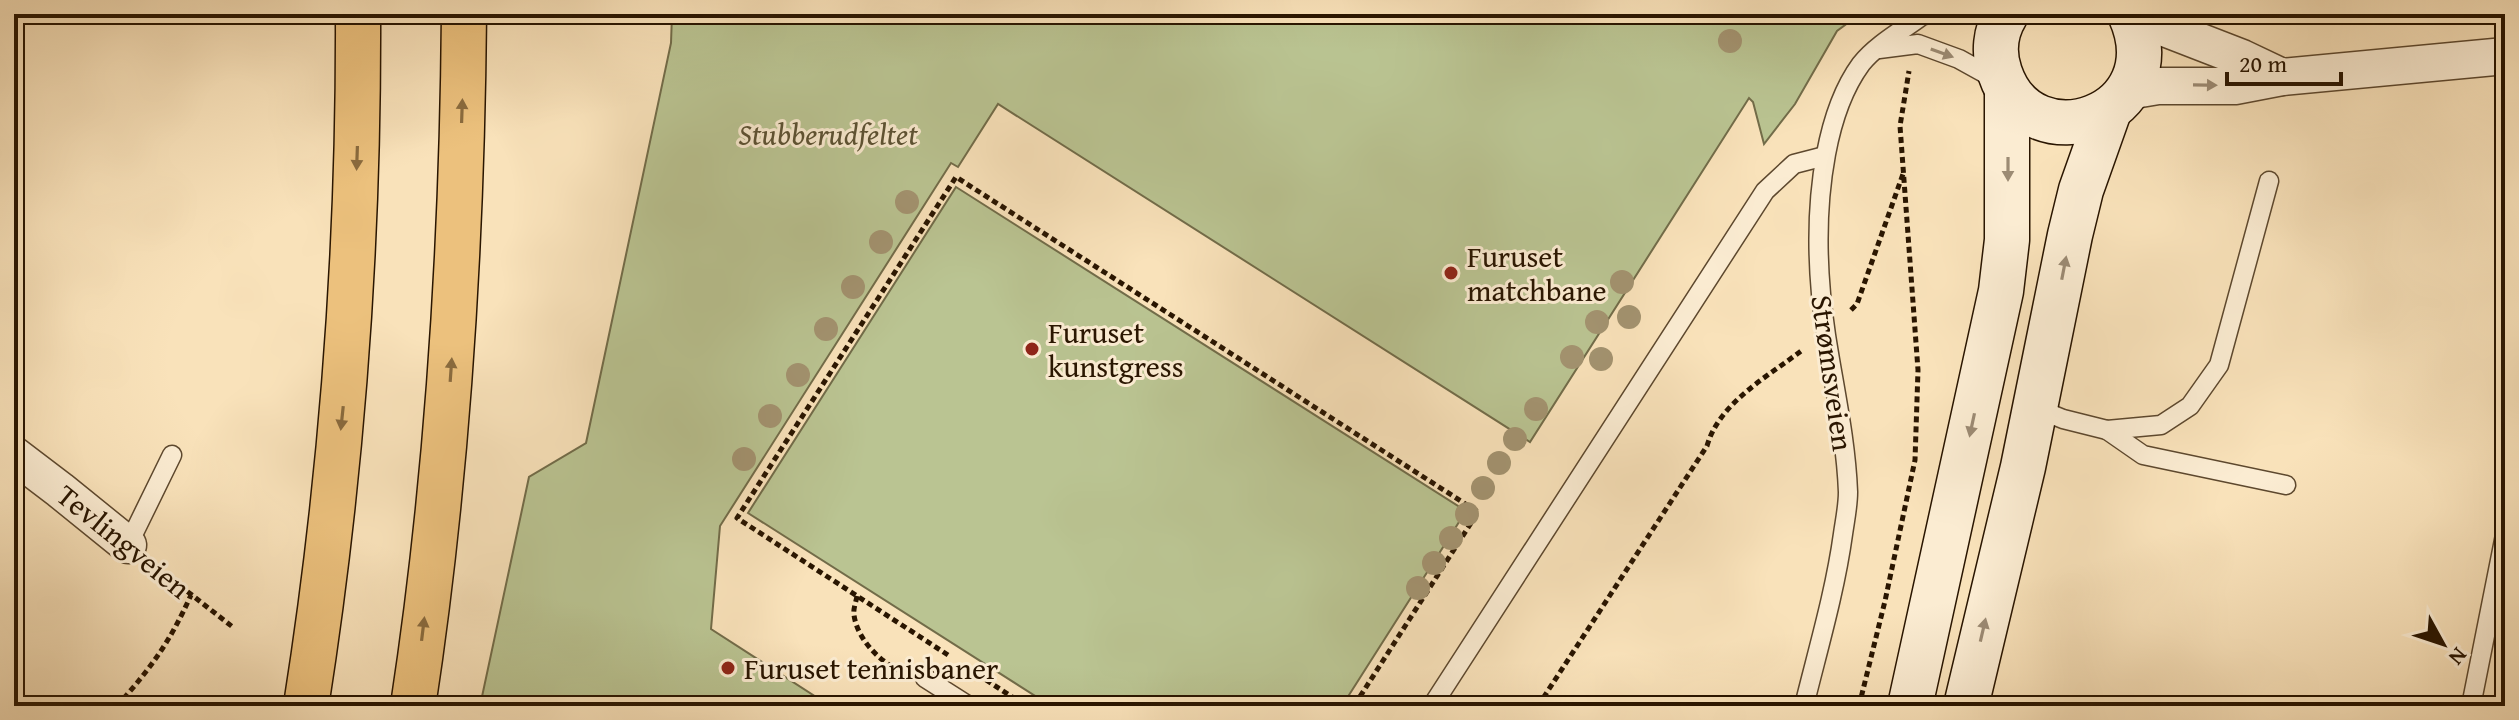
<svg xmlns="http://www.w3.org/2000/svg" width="2519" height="720" font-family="'Gentium Book Plus',serif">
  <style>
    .green { fill: #bac492; stroke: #726c49; stroke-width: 2 }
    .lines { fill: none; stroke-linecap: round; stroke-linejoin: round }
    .service-casing { stroke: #5d482e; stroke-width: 21 }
    .minor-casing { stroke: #5d482e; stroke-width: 39 }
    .secondary-casing { stroke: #291500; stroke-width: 47 }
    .motorway-casing { stroke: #291500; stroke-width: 47 }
    .path { stroke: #291500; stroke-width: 5; stroke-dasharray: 6 4; stroke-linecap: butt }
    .service { stroke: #fbecd2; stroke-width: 18 }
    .minor { stroke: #fbecd2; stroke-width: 36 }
    .secondary { stroke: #fbecd2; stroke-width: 44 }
    .motorway { stroke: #ecc17d; stroke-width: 44 }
    .tree { fill: #a39370 }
    .oneway { fill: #9c8b74 }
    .oneway2 { fill: #8a6b3e }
    .poi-dot { fill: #8f2418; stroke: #fbecd2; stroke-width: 3 }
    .labels { text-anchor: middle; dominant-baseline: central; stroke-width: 6; stroke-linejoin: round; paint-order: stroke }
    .park-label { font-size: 30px; font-style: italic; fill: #5c5233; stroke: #fbecd2 }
    .poi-label { font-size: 30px; fill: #291500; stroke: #fbecd2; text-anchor: start }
    .street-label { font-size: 30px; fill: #291500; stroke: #fbecd2 }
  </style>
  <rect width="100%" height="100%" fill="#f9e2ba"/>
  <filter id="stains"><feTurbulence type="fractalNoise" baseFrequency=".0025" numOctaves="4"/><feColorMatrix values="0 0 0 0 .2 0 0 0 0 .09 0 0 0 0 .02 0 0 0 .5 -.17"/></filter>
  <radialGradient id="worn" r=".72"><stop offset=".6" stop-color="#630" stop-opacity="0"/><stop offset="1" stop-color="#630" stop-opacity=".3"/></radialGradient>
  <!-- green -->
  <g class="green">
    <polygon points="672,14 1860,14 1837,31 1795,104 1764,144 1753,102 1749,98 1530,442 998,104 958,167 951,163 720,526 711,629 830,706 480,706 529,477 586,443 671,43"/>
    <polygon points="956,187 1466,511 1342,706 1051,706 748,513"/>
  </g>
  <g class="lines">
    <!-- service casing -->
    <g class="service-casing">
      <g id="service">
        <polyline points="1879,49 1918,44 1959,59 1997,80"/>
        <polyline points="2036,408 2063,419 2107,430 2161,425 2190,406 2219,365 2269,181"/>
        <polyline points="2107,430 2143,455 2286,485"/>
        <polyline points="128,545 172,455"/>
        <polyline points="925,678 969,706"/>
        <polyline points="1432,706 1765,191 1794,164 1825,156"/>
        <path d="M1804,706C1818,649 1835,592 1843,534C1845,520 1848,506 1848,492C1846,439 1834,387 1826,335C1817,275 1815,213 1826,154C1832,122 1842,90 1861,64C1877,44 1903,30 1923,15L1932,14"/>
        <polyline points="2471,706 2505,535"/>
      </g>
    </g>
    <!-- minor casing -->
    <g class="minor-casing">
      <g id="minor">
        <polyline points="2131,15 2242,58 2282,77"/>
        <polyline points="2128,91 2158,86 2235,86 2282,77 2505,56"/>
        <polyline points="14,455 60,490 128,545"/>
      </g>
    </g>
    <!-- secondary casing -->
    <g class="secondary-casing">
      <g id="secondary">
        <path d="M2006,14C1995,32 1993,53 2000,73C2031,166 2176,117 2130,14"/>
        <polyline points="1910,706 2001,291 2007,240 2007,91"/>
        <polyline points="1966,706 2023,467 2070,235 2081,190 2109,111"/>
      </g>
    </g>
    <!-- motorway casing -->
    <g class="motorway-casing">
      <g id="motorway">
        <path d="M306,706C342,477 359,246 358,14"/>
        <path d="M413,706C448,477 462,246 464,14"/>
      </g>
    </g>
    <!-- path -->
    <g class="path">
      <polyline points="1851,310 1857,304 1903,174"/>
      <polyline points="156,567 234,628"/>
      <path d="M857,596C856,602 853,609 854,615C857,638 878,660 898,670"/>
      <polyline points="948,655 737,518 956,177 1478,512 1354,706"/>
      <polyline points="986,680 1026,706"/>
      <path d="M117,706C151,668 170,642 191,595"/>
      <path d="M1538,706L1707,446C1719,403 1767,377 1801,351"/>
      <polyline points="1859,706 1885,601 1915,460 1918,370 1900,126 1909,71"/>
    </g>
    <!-- service -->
    <use href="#service" class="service"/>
    <!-- minor -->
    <use href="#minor" class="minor"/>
    <!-- secondary -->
    <use href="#secondary" class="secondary"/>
    <!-- motorway -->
    <use href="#motorway" class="motorway"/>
  </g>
  <!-- trees -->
  <g class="tree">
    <circle cx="1730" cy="41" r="12"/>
    <circle cx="907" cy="202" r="12"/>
    <circle cx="881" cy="242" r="12"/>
    <circle cx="1622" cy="282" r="12"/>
    <circle cx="853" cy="287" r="12"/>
    <circle cx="1629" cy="317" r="12"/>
    <circle cx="1597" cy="322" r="12"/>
    <circle cx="826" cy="329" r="12"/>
    <circle cx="1572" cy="357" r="12"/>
    <circle cx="1601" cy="359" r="12"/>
    <circle cx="798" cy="375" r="12"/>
    <circle cx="1536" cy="409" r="12"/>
    <circle cx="770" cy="416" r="12"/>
    <circle cx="1515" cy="439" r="12"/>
    <circle cx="744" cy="459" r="12"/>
    <circle cx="1499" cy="463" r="12"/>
    <circle cx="1483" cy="488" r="12"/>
    <circle cx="1467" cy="514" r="12"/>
    <circle cx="1451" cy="538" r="12"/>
    <circle cx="1434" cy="563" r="12"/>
    <circle cx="1418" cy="588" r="12"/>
  </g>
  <!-- one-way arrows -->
  <defs><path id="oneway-solid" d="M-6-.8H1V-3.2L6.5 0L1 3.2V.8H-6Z" transform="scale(2)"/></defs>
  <g class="oneway">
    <use href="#oneway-solid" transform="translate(1942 53) rotate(20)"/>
    <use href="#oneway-solid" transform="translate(2205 85) rotate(1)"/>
    <use href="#oneway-solid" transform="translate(2008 169) rotate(90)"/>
    <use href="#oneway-solid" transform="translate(2064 268) rotate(-79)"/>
    <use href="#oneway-solid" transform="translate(1972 425) rotate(102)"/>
    <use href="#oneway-solid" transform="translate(1983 630) rotate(-77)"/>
  </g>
  <g class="oneway2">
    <use href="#oneway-solid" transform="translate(462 111) rotate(-88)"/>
    <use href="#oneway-solid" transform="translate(357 158) rotate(92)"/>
    <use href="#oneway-solid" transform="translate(451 370) rotate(-86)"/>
    <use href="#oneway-solid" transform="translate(342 418) rotate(96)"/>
    <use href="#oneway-solid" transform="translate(423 629) rotate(-83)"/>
  </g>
  <!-- markers -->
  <g class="poi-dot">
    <circle cx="1451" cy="273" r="8"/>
    <circle cx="1032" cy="349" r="8"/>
    <circle cx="728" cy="668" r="8"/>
  </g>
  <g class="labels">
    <!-- park labels -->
    <g class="park-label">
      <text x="828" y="134">Stubberudfeltet</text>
    </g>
    <!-- poi labels -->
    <g class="poi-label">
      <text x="1467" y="256">Furuset<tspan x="1467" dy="34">matchbane</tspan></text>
      <text x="1048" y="332">Furuset<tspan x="1048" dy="34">kunstgress</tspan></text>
      <text x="744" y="668">Furuset tennisbaner</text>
    </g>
    <!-- street labels -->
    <g class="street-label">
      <text transform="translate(1833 373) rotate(82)">Strømsveien</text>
      <text transform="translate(124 541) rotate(39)">Tevlingveien</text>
    </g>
  </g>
  <!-- margin -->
  <rect width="2519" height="720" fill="none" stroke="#f9e2ba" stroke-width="48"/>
  <rect x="16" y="16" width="2487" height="688" fill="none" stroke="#291500" stroke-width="4"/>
  <rect x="24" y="24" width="2471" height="672" fill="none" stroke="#291500" stroke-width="2"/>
  <!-- north arrow -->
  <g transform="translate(2443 644) rotate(130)" stroke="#fbecd2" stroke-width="6" paint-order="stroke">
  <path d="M0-6L14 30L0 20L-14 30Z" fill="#291500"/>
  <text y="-12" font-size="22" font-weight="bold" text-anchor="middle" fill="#291500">N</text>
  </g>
  <!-- scale -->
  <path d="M2227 72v12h114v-12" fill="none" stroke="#291500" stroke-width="4"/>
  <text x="2239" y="72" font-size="24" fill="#291500" stroke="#fbecd2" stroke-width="6" paint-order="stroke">20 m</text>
  <rect width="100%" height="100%" filter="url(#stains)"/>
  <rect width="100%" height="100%" fill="url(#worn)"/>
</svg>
